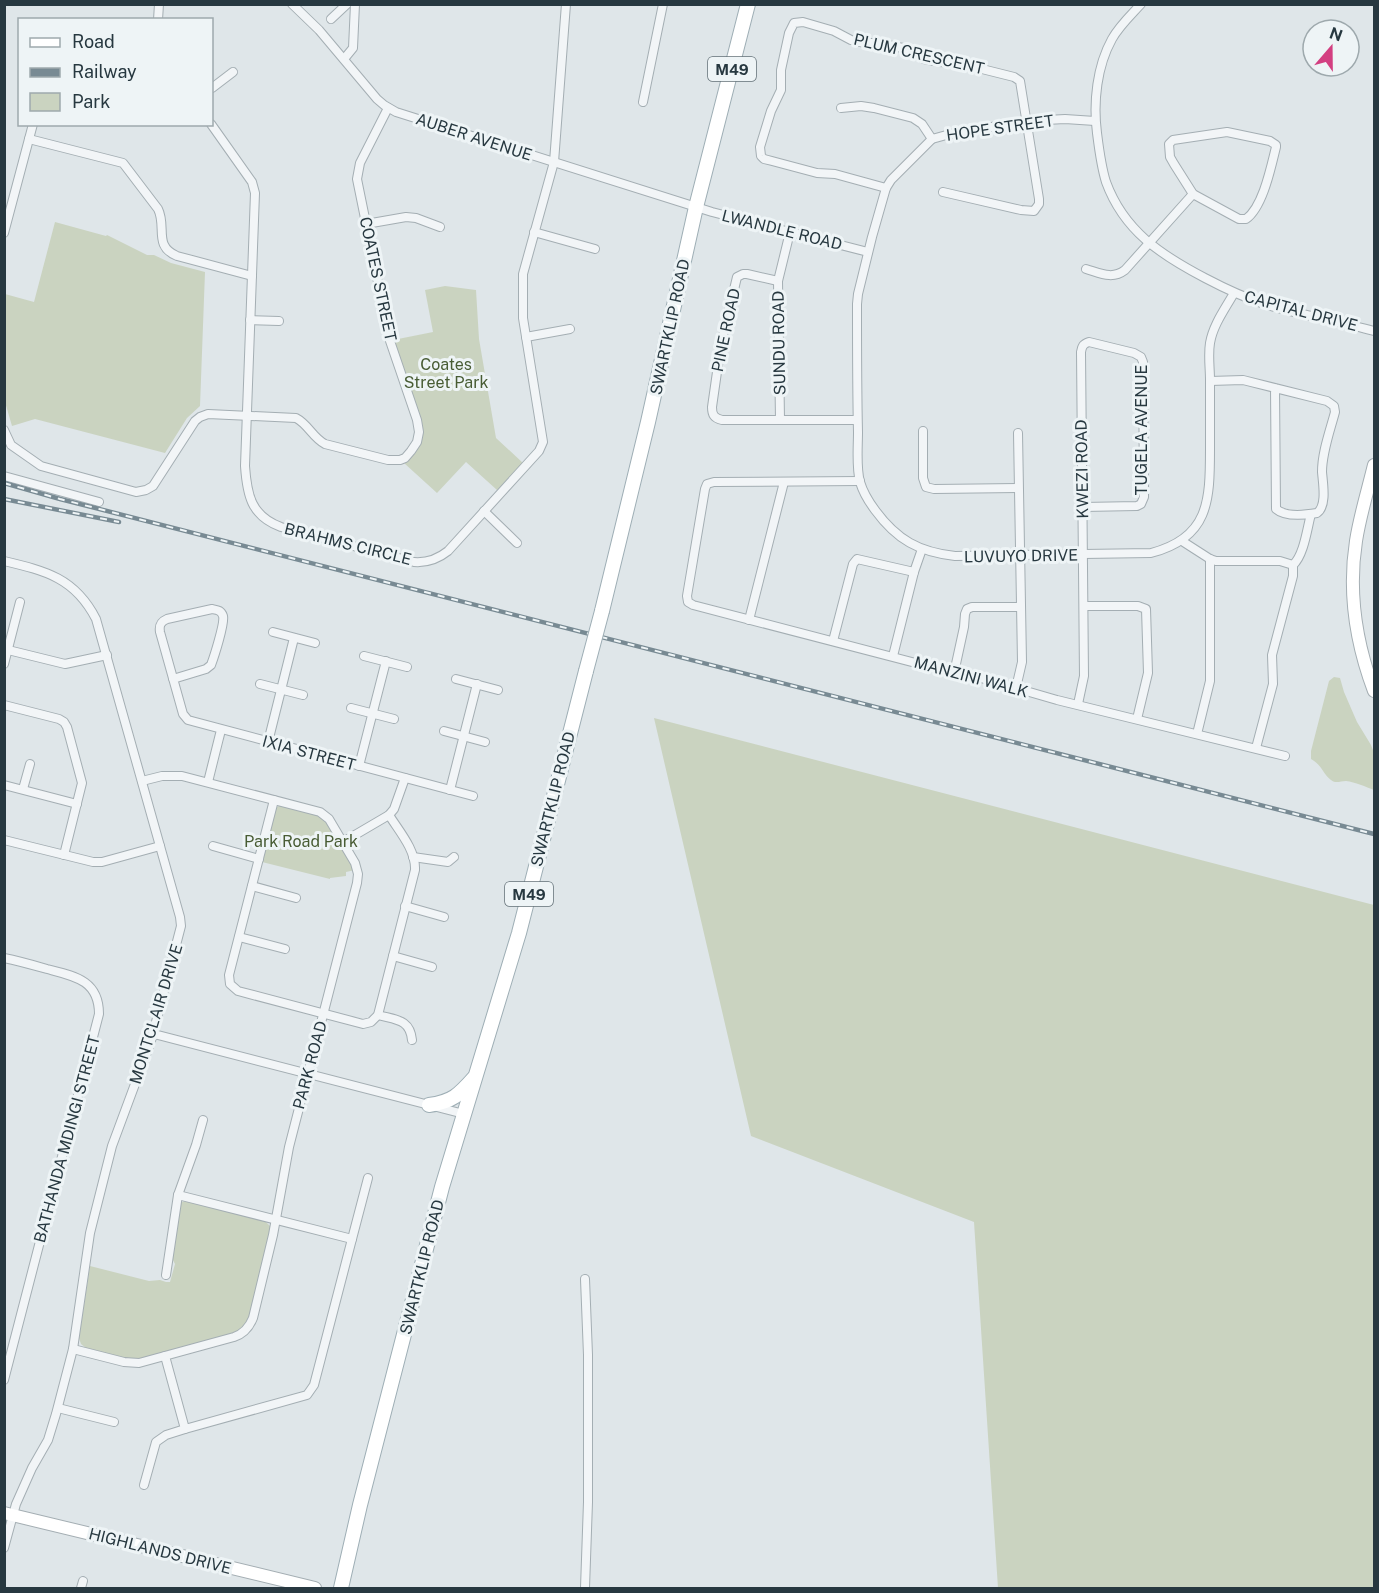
<svg xmlns="http://www.w3.org/2000/svg" width="1379" height="1593" font-family="'Public Sans',sans-serif">
  <style>
    .green { fill: #cad3c0 }
    .lines { fill: none; stroke-linecap: round; stroke-linejoin: round }
    .minor-casing { stroke: #a4aeb3; stroke-width: 10 }
    .secondary-casing { stroke: #a4aeb3; stroke-width: 14 }
    .primary-casing { stroke: #9eaeb5; stroke-width: 16 }
    .minor { stroke: #f2f5f7; stroke-width: 8 }
    .secondary { stroke: #fff; stroke-width: 12 }
    .primary { stroke: #fff; stroke-width: 14 }
    .rail-casing { stroke: #788a93; stroke-width: 4.5 }
    .rail { stroke: #eef4f6; stroke-width: 2; stroke-dasharray: 7; stroke-linecap: butt }
    .primary-bridge-casing { stroke: #9eaeb5; stroke-width: 16; stroke-linecap: butt }
    .primary-bridge { stroke: #fff; stroke-width: 14 }
    .labels { text-anchor: middle; dominant-baseline: central; stroke-width: 6; stroke-linejoin: round; paint-order: stroke }
    .shield { fill: #eef4f6; stroke: #637077; stroke-width: 1.5 }
    .shield-label { font-size: 15px; font-weight: bold; fill: #273840 }
    .street-label { font-size: 16px; fill: #273840; stroke: #eef4f6 }
    .park-label { font-size: 16px; fill: #485c34; stroke: #eef4f6 }
  </style>
  <rect width="100%" height="100%" fill="#dfe6e9"/>
  <!-- green -->
  <g class="green">
    <polygon points="55,222 106,236 107,235 147,255 154,255 171,263 205,272 200,406 187,418 165,453 35,419 12,426 5,402 5,294 34,302"/>
    <path d="M445,286L476,290L479,339L496,438L523,463L497,490L466,462L437,493L404,463C416,454 424,442 423,427L393,340L433,332L425,290Z"/>
    <path d="M1334,677L1340,678L1344,692L1357,722L1371,745L1374,753V790C1366,787 1355,782 1346,781C1340,781 1336,784 1331,780C1322,773 1323,766 1311,759V751L1329,681Z"/>
    <polygon points="654,718 1374,905 1374,1588 998,1588 974,1222 751,1136"/>
    <polygon points="280,805 316,814 324,818 355,870 346,872 346,876 330,878 330,879 262,862 276,808"/>
    <polygon points="186,1201 266,1222 271,1227 249,1317 244,1326 234,1333 140,1359 128,1359 86,1348 81,1344 79,1338 90,1266 149,1281 160,1280 166,1282 170,1282 175,1264 172,1258 179,1205 182,1202"/>
  </g>
  <g class="lines">
    <!-- minor casing -->
    <g class="minor-casing">
      <g id="minor">
        <polyline points="292,4 319,30 377,99 384,105 396,112 712,212 868,252"/>
        <path d="M1141,4C1131,15 1119,26 1112,39C1097,66 1093,102 1097,133C1099,149 1101,166 1106,182C1124,231 1161,255 1205,278C1224,288 1243,297 1264,304C1300,315 1338,321 1374,331"/>
        <polyline points="331,19 347,4"/>
        <polyline points="158,20 159,4"/>
        <polyline points="344,59 353,48 355,4"/>
        <polyline points="212,88 233,72"/>
        <polyline points="643,102 663,4"/>
        <polyline points="841,108 861,106 874,108 913,118 922,124 932,139"/>
        <path d="M1095,121L1065,119L1028,121L950,134L932,139L891,180L886,188L872,237L858,294L857,304C857,346 857,389 858,432C858,448 856,467 860,482C863,492 869,502 875,510C897,540 919,552 955,556L1151,553C1209,538 1210,501 1210,449C1210,426 1210,403 1210,380C1210,368 1208,355 1210,343C1213,325 1225,309 1234,293"/>
        <path d="M211,124L252,182L255,193L245,466C247,495 251,516 281,527L414,562C427,563 438,559 448,551L539,451L543,442L523,318V274L554,162L566,4"/>
        <path d="M1227,132L1270,141L1276,145V147C1271,167 1263,207 1246,219H1239L1193,194L1174,164L1170,157L1169,144L1173,140Z"/>
        <path d="M29,139L123,163L158,209C167,227 153,246 177,256L252,276"/>
        <polyline points="886,188 835,174 817,173 772,161 764,159 761,156 760,147 771,111 781,90 781,70 789,33 794,23 803,22 834,31 851,40 864,43 878,43 903,48 924,59 939,62 958,63 1014,77 1020,81 1039,199 1039,204 1034,211 1021,210 943,192"/>
        <polyline points="366,224 406,217 416,218 440,227"/>
        <polyline points="534,232 595,249"/>
        <polyline points="4,233 33,124"/>
        <path d="M1086,269C1100,273 1112,280 1125,270L1193,194"/>
        <path d="M778,281L747,274H743L737,277L721,344L712,407C712,415 714,418 722,420H857"/>
        <polyline points="250,320 279,321"/>
        <polyline points="526,337 570,329"/>
        <path d="M1210,381L1243,380L1327,401L1334,406L1335,412C1330,431 1322,452 1322,472C1323,484 1327,506 1317,513C1305,515 1285,517 1276,509L1275,388"/>
        <polyline points="780,420 778,281 790,232"/>
        <path d="M4,430L11,445L41,466L136,492L146,490L153,486L195,421L200,417L208,414L296,418C308,424 313,438 325,444L388,460H400L405,458L411,451L417,442L419,432L417,420L390,341L357,179L360,163L388,108"/>
        <polyline points="923,431 923,478 926,487 934,489 1018,488"/>
        <polyline points="4,476 99,502"/>
        <polyline points="860,481 714,482 707,484 705,489 687,596 688,602 693,605 954,673 981,678 1057,700 1285,756"/>
        <polyline points="484,511 517,543"/>
        <polyline points="1182,541 1210,559 1216,561 1280,561 1293,565"/>
        <path d="M4,561C46,571 75,578 96,619L180,917L181,926L151,1041L112,1146L90,1233L73,1349L56,1414L48,1440L32,1468L16,1504L4,1548"/>
        <polyline points="1084,606 1138,606 1146,609 1148,673 1137,719"/>
        <polyline points="749,620 784,482"/>
        <polyline points="273,632 315,643"/>
        <polyline points="833,641 853,564 857,559 914,572"/>
        <polyline points="4,649 65,664 107,655"/>
        <polyline points="364,656 407,667"/>
        <polyline points="893,656 914,572 922,549"/>
        <polyline points="4,664 20,602"/>
        <polyline points="954,673 964,627 965,614 967,609 972,607 1021,607"/>
        <path d="M173,679L206,669L211,665C214,657 225,623 223,616C221,610 217,610 212,609L167,619C160,622 159,626 160,632L183,714L188,720L473,796"/>
        <polyline points="456,679 498,690"/>
        <polyline points="260,684 303,695"/>
        <polyline points="1016,688 1022,662 1018,433"/>
        <path d="M1078,704L1084,676L1081,352C1082,346 1083,344 1089,342L1134,353L1141,357L1143,362L1144,497L1141,504L1137,506L1083,507"/>
        <polyline points="4,705 59,719 64,722 67,727 82,783 64,855"/>
        <polyline points="351,708 394,719"/>
        <polyline points="444,731 485,742"/>
        <polyline points="1197,734 1210,681 1210,559"/>
        <polyline points="268,742 294,638"/>
        <path d="M1256,748L1273,684L1272,655L1293,576V565C1304,555 1307,529 1311,514"/>
        <polyline points="359,766 386,661"/>
        <polyline points="208,782 221,730"/>
        <polyline points="4,785 77,804"/>
        <polyline points="23,789 30,764"/>
        <polyline points="450,790 477,684"/>
        <path d="M274,800L229,975L230,984L238,991L363,1024L371,1022L378,1015L415,870C416,850 399,831 389,815"/>
        <polyline points="4,840 93,862 102,862 160,846"/>
        <polyline points="343,842 389,815 394,809 405,778"/>
        <polyline points="213,846 259,859"/>
        <polyline points="413,857 448,862 454,857"/>
        <polyline points="252,886 296,898"/>
        <polyline points="405,906 444,917"/>
        <polyline points="239,937 285,949"/>
        <polyline points="393,956 432,967"/>
        <path d="M4,958C19,961 33,965 47,969C74,976 99,980 99,1014L4,1380"/>
        <path d="M378,1015C396,1020 410,1019 412,1040"/>
        <polyline points="154,1034 464,1114"/>
        <polyline points="352,1239 368,1178"/>
        <polyline points="166,1275 178,1195 196,1145 203,1120"/>
        <polyline points="585,1279 588,1355 588,1502 585,1588"/>
        <path d="M73,1349L124,1362L139,1363L234,1337C243,1334 249,1328 253,1318L273,1235L289,1147L357,883L358,874L355,863L329,819L320,812L182,776H162L142,781"/>
        <polyline points="165,1356 185,1429 307,1395 314,1385 352,1239 178,1195"/>
        <polyline points="58,1408 114,1422"/>
        <polyline points="144,1485 156,1442 166,1435 185,1429"/>
        <polyline points="81,1588 83,1581"/>
      </g>
    </g>
    <!-- secondary casing -->
    <g class="secondary-casing">
      <g id="secondary">
        <path d="M1374,465C1368,490 1360,515 1356,541C1348,592 1356,643 1374,691"/>
        <polyline points="4,1513 315,1588"/>
      </g>
    </g>
    <!-- primary casing -->
    <g class="primary-casing">
      <g id="primary">
        <polyline points="602,611 648,422 696,207 748,4"/>
        <path d="M429,1105C452,1102 459,1095 474,1078"/>
        <polyline points="341,1588 360,1505 442,1187 519,933 586,671"/>
      </g>
    </g>
    <!-- minor -->
    <use href="#minor" class="minor"/>
    <!-- secondary -->
    <use href="#secondary" class="secondary"/>
    <!-- primary -->
    <use href="#primary" class="primary"/>
    <!-- rail casing -->
    <g class="rail-casing">
      <g id="rail">
        <polyline points="4,483 60,499 1374,834"/>
        <polyline points="4,499 119,522"/>
      </g>
    </g>
    <!-- rail -->
    <use href="#rail" class="rail"/>
    <!-- primary-bridge casing -->
    <g class="primary-bridge-casing">
      <polyline id="primary-bridge" points="586,671 602,611"/>
    </g>
    <!-- primary-bridge -->
    <use href="#primary-bridge" class="primary-bridge"/>
  </g>
  <g class="labels">
    <!-- shield labels -->
    <g class="shield">
      <rect x="708" y="57" width="48" height="24" rx="4.5"/>
      <rect x="505" y="882" width="48" height="24" rx="4.5"/>
    </g>
    <g class="shield-label">
      <text x="732" y="69">M49</text>
      <text x="529" y="894">M49</text>
    </g>
    <!-- street labels -->
    <g class="street-label">
      <text transform="translate(919 54) rotate(13)">PLUM CRESCENT</text>
      <text transform="translate(1000 128) rotate(-8)">HOPE STREET</text>
      <text transform="translate(474 137) rotate(18)">AUBER AVENUE</text>
      <text transform="translate(782 230) rotate(14)">LWANDLE ROAD</text>
      <text transform="translate(378 279) rotate(78)">COATES STREET</text>
      <text transform="translate(1301 311) rotate(15)">CAPITAL DRIVE</text>
      <text transform="translate(670 327) rotate(-78)">SWARTKLIP ROAD</text>
      <text transform="translate(726 330) rotate(-78)">PINE ROAD</text>
      <text transform="translate(779 343) rotate(-91)">SUNDU ROAD</text>
      <text transform="translate(1141 430) rotate(-90)">TUGELA AVENUE</text>
      <text transform="translate(1082 469) rotate(-91)">KWEZI ROAD</text>
      <text transform="translate(348 544) rotate(14)">BRAHMS CIRCLE</text>
      <text transform="translate(1021 556) rotate(-1)">LUVUYO DRIVE</text>
      <text transform="translate(971 677) rotate(15)">MANZINI WALK</text>
      <text transform="translate(309 753) rotate(15)">IXIA STREET</text>
      <text transform="translate(553 799) rotate(-76)">SWARTKLIP ROAD</text>
      <text transform="translate(156 1014) rotate(-73)">MONTCLAIR DRIVE</text>
      <text transform="translate(310 1065) rotate(-75)">PARK ROAD</text>
      <text transform="translate(67 1139) rotate(-75)">BATHANDA MDINGI STREET</text>
      <text transform="translate(422 1267) rotate(-76)">SWARTKLIP ROAD</text>
      <text transform="translate(160 1551) rotate(14)">HIGHLANDS DRIVE</text>
    </g>
    <!-- park labels -->
    <g class="park-label">
      <text x="446" y="364">Coates<tspan x="446" dy="18">Street Park</tspan></text>
      <text x="301" y="841">Park Road Park</text>
    </g>
  </g>
  <!-- border -->
  <rect width="1379" height="1593" fill="none" stroke="#273840" stroke-width="12"/>
  <!-- legend -->
  <rect x="18" y="18" width="195" height="108" fill="#eef4f6" stroke="#9ea9ad" stroke-width="1.5"/>
  <rect x="30" y="38" width="30" height="9" fill="#ffffff" stroke="#9ea9ad" stroke-width="1.5"/>
  <text x="72" y="48" font-size="18" fill="#273840">Road</text>
  <rect x="30" y="68" width="30" height="9" fill="#788a93" stroke="#9ea9ad" stroke-width="1.5"/>
  <text x="72" y="78" font-size="18" fill="#273840">Railway</text>
  <rect x="30" y="93" width="30" height="18" fill="#cad3c0" stroke="#9ea9ad" stroke-width="1.5"/>
  <text x="72" y="108" font-size="18" fill="#273840">Park</text>
  <!-- north arrow -->
  <g transform="translate(1331 48) rotate(20)"><circle r="28" fill="#eef4f6" stroke="#9ea9ad" stroke-width="1.5"/>
  <path d="M0-4.5L10 22L0 15L-10 22Z" fill="#d33f81"/>
  <text y="-9" font-size="16" font-weight="bold" text-anchor="middle" fill="#273840">N</text>
  </g>
</svg>
